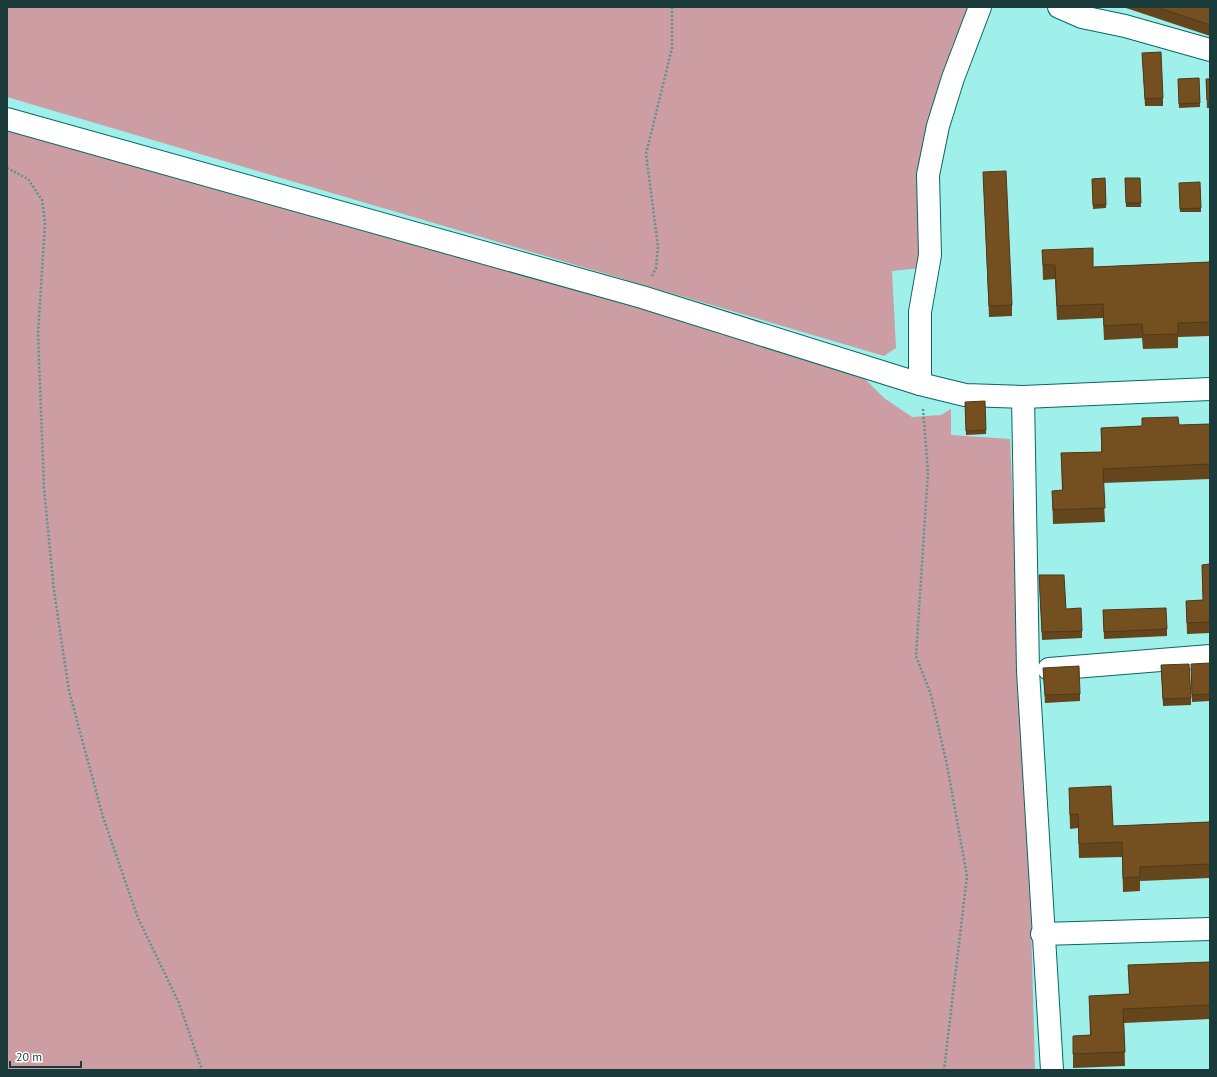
<svg xmlns="http://www.w3.org/2000/svg" width="1217" height="1077" font-family="'PT Sans',sans-serif">
  <style>
    .green { fill: #cc9ea3 }
    .lines { fill: none; stroke-linecap: round; stroke-linejoin: round }
    .minor-casing { stroke: #076864; stroke-width: 24 }
    .path { stroke: #5b928f; stroke-width: 2.5; stroke-dasharray: 2 2; stroke-linecap: butt }
    .minor { stroke: #fff; stroke-width: 22 }
    .wall { fill: #64451c }
    .building { fill: #745021; stroke: #513817 }
  </style>
  <rect width="100%" height="100%" fill="#9fefea"/>
  <!-- green -->
  <g class="green">
    <polygon points="7,7 973,7 937,107 921,268 892,271 896,348 884,356 7,97"/>
    <polygon points="7,124 858,372 884,398 912,417 941,415 951,409 951,435 1010,439 1031,920 1035,1070 7,1070"/>
  </g>
  <g class="lines">
    <!-- minor casing -->
    <g class="minor-casing">
      <g id="minor">
        <polyline points="1059,7 1082,17 1125,26 1210,50"/>
        <polyline points="7,119 642,297 920,384 965,395 1023,397 1210,389"/>
        <polyline points="920,384 920,312 930,255 928,175 938,126 953,78 980,7"/>
        <polyline points="1023,397 1028,671 1052,1070"/>
        <polyline points="1049,669 1210,656"/>
        <polyline points="1042,934 1210,929"/>
      </g>
    </g>
    <!-- path -->
    <g class="path">
      <polyline points="7,168 28,179 42,200 45,223 38,334 44,488 54,591 69,691 103,817 138,918 179,1003 202,1070"/>
      <polyline points="652,276 656,268 658,246 646,154 672,48 672,7"/>
      <polyline points="923,409 928,472 916,656 931,695 947,765 967,876 944,1070"/>
    </g>
    <!-- minor -->
    <use href="#minor" class="minor"/>
  </g>
  <!-- wall -->
  <g class="wall">
    <polygon points="1123,7 1210,7 1210,36"/>
    <polygon points="1142,53 1163,98 1163,106 1145,106"/>
    <polygon points="1199,78 1200,107 1179,108 1178,79"/>
    <polygon points="1206,79 1210,79 1210,108 1207,108"/>
    <polygon points="983,172 1012,305 1012,316 989,317"/>
    <polygon points="1105,178 1106,208 1093,209 1092,179"/>
    <polygon points="1125,178 1140,178 1141,207 1126,207"/>
    <polygon points="1179,183 1201,208 1201,212 1180,212"/>
    <polygon points="1042,250 1093,267 1210,262 1210,336 1178,337 1178,348 1143,349 1142,338 1104,340 1103,318 1057,320 1055,279 1043,280"/>
    <polygon points="965,402 986,430 986,434 966,435"/>
    <polygon points="1142,418 1179,425 1210,424 1210,479 1103,483 1105,522 1053,524 1052,491 1062,491 1061,453 1101,452 1101,428 1142,426"/>
    <polygon points="1210,564 1210,633 1187,634 1186,601 1203,600 1202,565"/>
    <polygon points="1039,575 1066,609 1082,631 1082,638 1042,640"/>
    <polygon points="1103,610 1167,629 1167,636 1104,639"/>
    <polygon points="1210,663 1210,701 1192,702 1191,671"/>
    <polygon points="1161,665 1191,698 1191,705 1163,706"/>
    <polygon points="1043,668 1080,694 1080,701 1045,703"/>
    <polygon points="1069,788 1113,826 1210,822 1210,878 1140,881 1140,891 1123,892 1122,857 1079,858 1078,828 1070,829"/>
    <polygon points="1210,962 1210,1019 1124,1023 1125,1066 1073,1068 1073,1036 1090,1035 1089,996 1129,994 1128,965"/>
  </g>
  <!-- building -->
  <g class="building">
    <polygon points="1156,7 1210,7 1210,25"/>
    <polygon points="1161,52 1163,98 1145,99 1142,53"/>
    <polygon points="1199,78 1200,103 1179,104 1178,79"/>
    <polygon points="1206,79 1210,79 1210,100 1207,100"/>
    <polygon points="1006,171 1012,305 989,306 983,172"/>
    <polygon points="1105,178 1106,205 1093,205 1092,179"/>
    <polygon points="1125,178 1140,178 1141,203 1126,203"/>
    <polygon points="1200,182 1201,208 1180,209 1179,183"/>
    <polygon points="1093,248 1093,267 1210,262 1210,322 1178,323 1178,334 1143,335 1142,324 1104,326 1103,304 1057,306 1055,265 1043,265 1042,250"/>
    <polygon points="985,401 986,430 966,431 965,402"/>
    <polygon points="1178,417 1179,425 1210,424 1210,464 1103,469 1105,508 1053,510 1052,491 1063,490 1061,453 1102,452 1101,428 1142,426 1142,418"/>
    <polygon points="1210,564 1210,622 1187,623 1186,601 1203,600 1202,565"/>
    <polygon points="1039,575 1064,575 1066,609 1081,608 1082,631 1042,632"/>
    <polygon points="1166,608 1167,629 1104,632 1103,610"/>
    <polygon points="1210,663 1210,694 1192,695 1191,664"/>
    <polygon points="1189,664 1191,698 1163,699 1161,665"/>
    <polygon points="1079,666 1080,694 1045,695 1043,668"/>
    <polygon points="1111,786 1113,826 1210,822 1210,864 1140,867 1140,877 1123,878 1122,842 1079,844 1078,814 1070,815 1069,788"/>
    <polygon points="1210,962 1210,1005 1123,1009 1125,1052 1073,1054 1073,1036 1091,1035 1089,996 1130,994 1128,965"/>
  </g>
  <!-- border -->
  <rect width="1217" height="1077" fill="none" stroke="#1a3b39" stroke-width="16"/>
  <!-- scale -->
  <path d="M10 1061v6h71v-6" fill="none" stroke="#1a3b39" stroke-width="2"/>
  <text x="16" y="1061" font-size="12" fill="#1a3b39" stroke="#ffffff" stroke-width="3" paint-order="stroke">20 m</text>
</svg>
